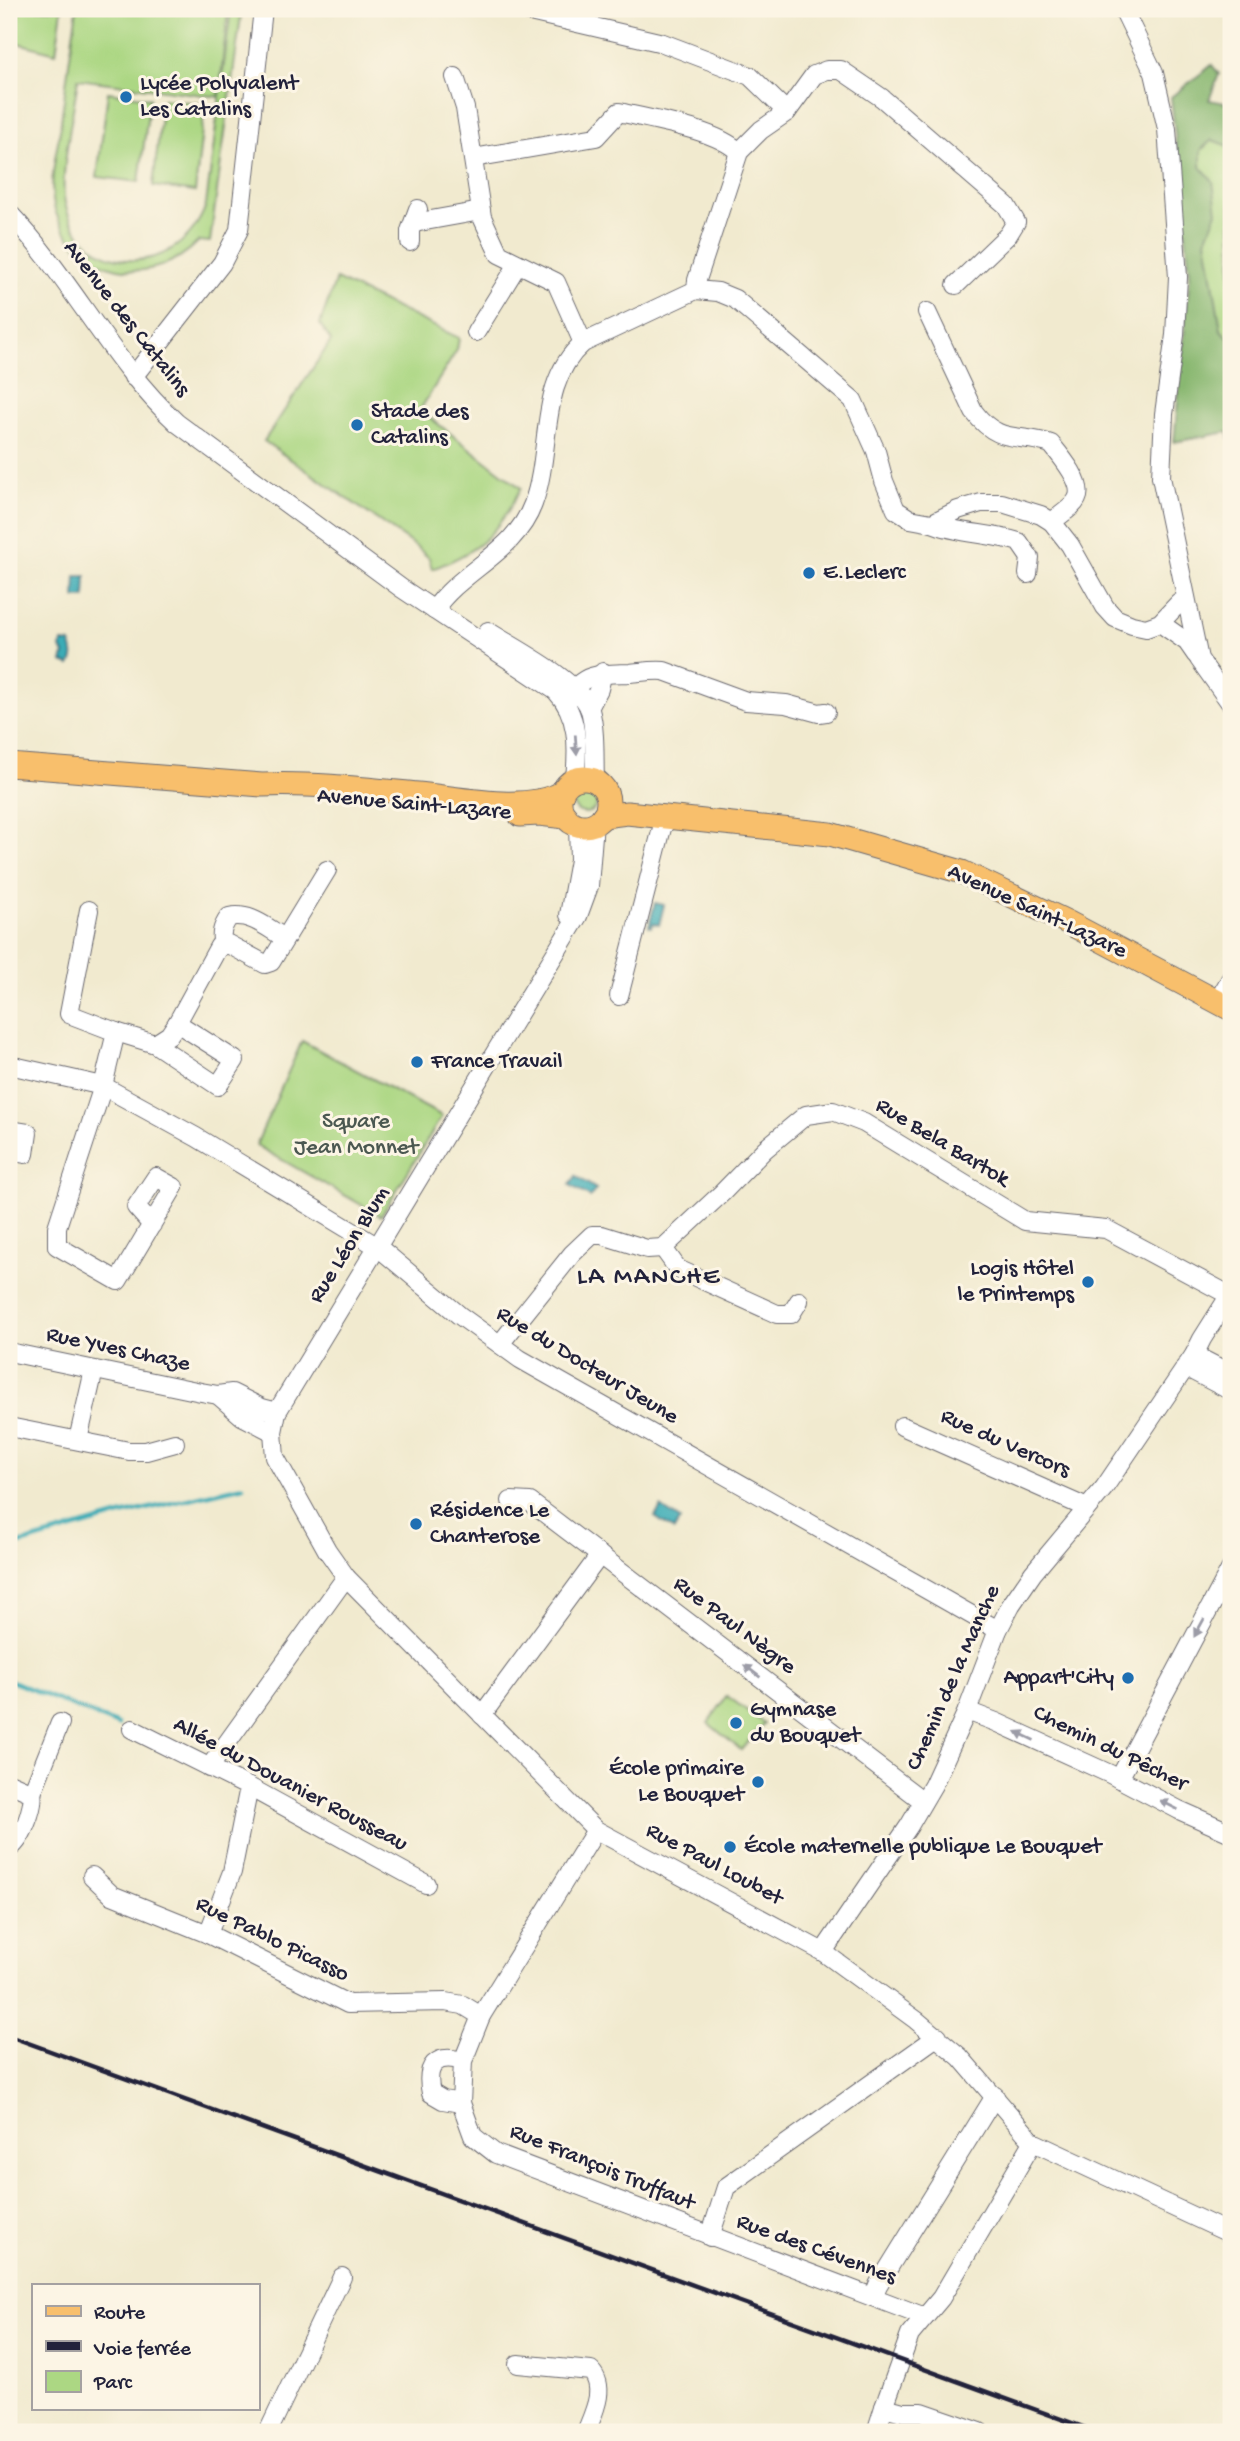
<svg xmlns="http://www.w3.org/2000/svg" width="1240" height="2441" font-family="'Gochi Hand',sans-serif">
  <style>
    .green { fill: #acd783; stroke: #677c5f; stroke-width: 2 }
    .forest { fill: #89b871; stroke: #566d56; stroke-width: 2 }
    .water { fill: #3bacb6; stroke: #2e6778; stroke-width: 2 }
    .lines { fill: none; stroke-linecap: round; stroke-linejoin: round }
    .stream { stroke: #3bacb6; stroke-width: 4.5 }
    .minor-casing { stroke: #6a686f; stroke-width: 20 }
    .major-casing { stroke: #6a686f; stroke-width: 25 }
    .minor { stroke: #fff; stroke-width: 18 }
    .major { stroke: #f8bf6c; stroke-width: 23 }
    .rail { stroke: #22223b; stroke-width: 4.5 }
    .oneway { fill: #9c9ca7 }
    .poi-dot { fill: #1f6fb2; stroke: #fcf5e5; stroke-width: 2.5 }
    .labels { text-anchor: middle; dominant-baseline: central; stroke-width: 6; stroke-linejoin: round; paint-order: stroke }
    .poi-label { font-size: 23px; fill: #22223b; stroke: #fcf5e5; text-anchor: start }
    .street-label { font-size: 23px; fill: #22223b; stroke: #fcf5e5 }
    .park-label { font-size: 23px; fill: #4b5851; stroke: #fcf5e5 }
    .quarter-label { font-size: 26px; letter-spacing: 2px; fill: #22223b; stroke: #fcf5e5 }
  </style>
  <rect width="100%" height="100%" fill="#fcf5e5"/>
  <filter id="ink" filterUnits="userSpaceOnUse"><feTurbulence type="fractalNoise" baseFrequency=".0143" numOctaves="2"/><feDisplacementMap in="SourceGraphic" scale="14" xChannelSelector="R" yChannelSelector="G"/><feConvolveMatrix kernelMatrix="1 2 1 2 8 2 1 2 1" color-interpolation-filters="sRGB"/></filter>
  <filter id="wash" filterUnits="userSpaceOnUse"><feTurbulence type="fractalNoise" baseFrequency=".00686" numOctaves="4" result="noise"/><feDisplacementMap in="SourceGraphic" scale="28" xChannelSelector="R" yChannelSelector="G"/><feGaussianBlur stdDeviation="1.57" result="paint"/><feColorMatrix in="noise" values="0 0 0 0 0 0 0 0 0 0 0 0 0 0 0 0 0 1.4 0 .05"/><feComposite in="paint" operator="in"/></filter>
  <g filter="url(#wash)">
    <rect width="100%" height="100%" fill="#f1eacf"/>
    <!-- green -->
    <g class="green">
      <polygon points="21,9 62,9 56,53 10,41"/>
      <path d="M77,9H228L219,97L78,79C74,109 59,176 65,203C83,280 180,278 206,205L231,9H242L210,242L199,241C178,263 148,275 118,269C88,263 64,239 55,210C48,185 56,155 60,130C65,90 71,49 77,9Z"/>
      <polygon points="108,92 150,98 139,182 97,177"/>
      <polygon points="163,99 205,104 195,192 153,186"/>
      <polygon points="1212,140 1227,145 1231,152 1231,341 1221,330 1206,240 1217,212 1201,167 1201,150"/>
      <path d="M336,279L459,338L457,350L420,410L521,488C497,534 480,551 432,569L429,558L418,548L264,441L331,341L320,324Z"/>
      <circle cx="585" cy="801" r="12"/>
      <polygon points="302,1041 442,1116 381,1216 256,1145"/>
      <polygon points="727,1696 764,1723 741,1750 708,1723"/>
    </g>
    <!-- forest -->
    <polygon class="forest" points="1212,65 1219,74 1209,100 1231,104 1231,152 1227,145 1212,140 1201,150 1201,167 1213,181 1217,212 1206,240 1221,330 1231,341 1231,441 1228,432 1174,442 1190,274 1171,97"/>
    <!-- water -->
    <g class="water">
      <polygon points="76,576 86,576 85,598 75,598"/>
      <path d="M62,642L70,643C74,650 75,659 70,665L62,662L64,654L61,648Z"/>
      <polygon points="655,903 664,905 659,925 653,923 652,927 649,926"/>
      <polygon points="576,1176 596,1189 590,1197 570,1185"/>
      <polygon points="661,1507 680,1520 674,1530 655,1517"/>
    </g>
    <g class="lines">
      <!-- stream -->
      <g class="stream">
        <polyline points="9,1547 117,1516 243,1486"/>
        <polyline points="9,1680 118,1725"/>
      </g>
    </g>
  </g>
  <g filter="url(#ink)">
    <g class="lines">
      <!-- minor casing -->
      <g class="minor-casing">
        <g id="minor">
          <polyline points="517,9 663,43 750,76 787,112"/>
          <polyline points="1123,9 1154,73 1167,129 1178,277 1175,335 1164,414 1161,477 1199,659 1231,704"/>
          <polyline points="455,77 465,108 482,217 499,254 556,282 583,343"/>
          <path d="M473,158L596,137L619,112C652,120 715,129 739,152"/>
          <path d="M9,213C71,278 111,362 177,423L401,588L556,691C579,715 578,748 575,779"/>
          <polyline points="414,223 481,211"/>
          <polyline points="410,242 410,231 418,209"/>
          <polyline points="696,290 697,280 739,152 761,130 787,112 814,75 827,70 841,70 882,98 1006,205 1016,222 1008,235 956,285"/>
          <path d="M927,312L974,412C999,445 1018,433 1051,444C1060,455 1085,484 1077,499C1073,508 1059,515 1052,522"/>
          <polyline points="476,332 518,264"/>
          <polyline points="133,377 222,263 239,230 263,9"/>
          <path d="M932,523C959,534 990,533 1019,542L1030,558L1028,574"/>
          <path d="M434,610C462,569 515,553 533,504C553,450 537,383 583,343L696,290L718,292L735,299L853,400L876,451L884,481L896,510L910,519L932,523L958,510L981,503H1002L1041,515L1052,522L1070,545L1105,607L1115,618L1132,625L1146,628L1160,623L1179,603L1186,601"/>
          <polyline points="1160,623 1187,642 1196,655"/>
          <path d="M488,631C514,648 580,681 590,710C596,731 594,759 595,781"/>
          <path d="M571,697C580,671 608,674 630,673C642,672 653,670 664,671L746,701L786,704L819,713L826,712"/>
          <polyline points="589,708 599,689 603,672"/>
          <polyline points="594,823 589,886 578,916 277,1412 273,1432 275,1457 327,1550 346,1577 596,1830 823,1952 916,2020 960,2057 1033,2142 1231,2234"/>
          <polyline points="89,910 69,1014 116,1032 103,1086 57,1227 57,1246 118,1281 174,1187 156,1177 136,1207 152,1225"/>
          <polyline points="569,915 579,860 578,825"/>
          <path d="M223,946C220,934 222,927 229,917C250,912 267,928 285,938"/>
          <polyline points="619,996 662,828 668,818"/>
          <polyline points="1217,1002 1231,978"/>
          <polyline points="116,1032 155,1044 218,1086 235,1060 177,1023"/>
          <polyline points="155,1044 169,1035 177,1023 219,946 228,944 265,964 271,962 327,870"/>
          <polyline points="9,1065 103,1086 196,1137 378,1247 459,1315 520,1359 998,1630"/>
          <polyline points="9,1130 28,1133 25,1154 9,1151"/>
          <polyline points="663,1248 678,1269 777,1314 791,1314 799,1301"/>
          <polyline points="500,1344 572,1254 592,1235 602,1235 647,1249 663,1248 722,1193 765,1149 806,1115 833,1111 864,1123 1025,1221 1106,1229 1229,1295"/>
          <polyline points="9,1352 201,1392 218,1395 232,1393 262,1408 277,1412"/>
          <polyline points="1194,1355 1231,1374"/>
          <polyline points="1185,1367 1231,1391"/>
          <polyline points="218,1395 242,1416 273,1432"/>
          <polyline points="902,1426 1087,1508"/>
          <polyline points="9,1427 129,1451 146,1451 175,1443"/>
          <polyline points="78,1440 94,1370"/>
          <polyline points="511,1501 530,1502 923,1801"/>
          <polyline points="967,1711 996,1722 1110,1774 1179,1810 1231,1833"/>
          <polyline points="482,1715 600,1555"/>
          <polyline points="132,1729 249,1787 426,1884"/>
          <polyline points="209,1768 346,1577"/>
          <polyline points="1119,1779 1231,1568"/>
          <path d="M9,1783L32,1793C35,1806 21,1843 9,1848"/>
          <polyline points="32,1793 60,1723"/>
          <polyline points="92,1876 112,1895 208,1934 348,2004 445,2002 463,2005 481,2016"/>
          <polyline points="208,1934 232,1872 249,1787"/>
          <polyline points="823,1952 909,1826 933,1785 967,1711 998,1630 1011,1605 1033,1573 1104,1488 1194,1355 1202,1339 1231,1293"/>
          <path d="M463,2061C435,2053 425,2066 431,2093L443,2100L461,2103L463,2061L481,2016L596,1830"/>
          <polyline points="461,2103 473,2136 496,2154 925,2317 941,2298 1033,2142"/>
          <polyline points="710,2237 726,2187 938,2036"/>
          <polyline points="873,2297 878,2285 995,2096"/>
          <path d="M518,2364L591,2371C607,2388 593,2414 586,2432"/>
          <polyline points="884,2407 910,2335 925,2317"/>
          <polyline points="268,2432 342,2277"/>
          <polyline points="876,2432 884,2407 903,2412 922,2412 980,2432"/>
        </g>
      </g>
      <!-- major casing -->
      <g class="major-casing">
        <g id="major">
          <path d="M9,765L262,785C315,783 366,789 418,794C460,798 524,813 562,793"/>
          <circle cx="584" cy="802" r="24"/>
          <polyline points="520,815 539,814 566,817"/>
          <polyline points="603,816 627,813 830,834 962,872 1067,922 1231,1009"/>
        </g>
      </g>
      <!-- minor -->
      <use href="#minor" class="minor"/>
      <!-- major -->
      <use href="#major" class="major"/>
      <!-- rail -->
      <polyline class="rail" points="9,2036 1097,2432"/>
    </g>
    <!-- one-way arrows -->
    <defs><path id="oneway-solid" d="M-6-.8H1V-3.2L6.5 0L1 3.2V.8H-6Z" transform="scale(1.75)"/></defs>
    <g class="oneway">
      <use href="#oneway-solid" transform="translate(576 745) rotate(86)"/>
      <use href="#oneway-solid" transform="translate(1199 1628) rotate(119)"/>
      <use href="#oneway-solid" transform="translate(752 1671) rotate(-143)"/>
      <use href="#oneway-solid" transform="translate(1025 1736) rotate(-154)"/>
      <use href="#oneway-solid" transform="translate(1169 1805) rotate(-153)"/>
    </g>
  </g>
  <!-- markers -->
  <g class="poi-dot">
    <circle cx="126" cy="97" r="7"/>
    <circle cx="357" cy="425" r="7"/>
    <circle cx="809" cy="573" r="7"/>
    <circle cx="417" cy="1062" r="7"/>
    <circle cx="1088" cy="1282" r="7"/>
    <circle cx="416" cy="1524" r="7"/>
    <circle cx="1128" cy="1678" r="7"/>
    <circle cx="736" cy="1723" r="7"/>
    <circle cx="758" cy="1782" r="7"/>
    <circle cx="730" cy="1847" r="7"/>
  </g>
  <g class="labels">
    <!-- poi labels -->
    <g class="poi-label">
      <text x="140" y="84">Lycée Polyvalent<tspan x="140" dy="26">Les Catalins</tspan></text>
      <text x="371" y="412">Stade des<tspan x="371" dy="26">Catalins</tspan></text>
      <text x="823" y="573">E.Leclerc</text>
      <text x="431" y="1062">France Travail</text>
      <text x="1074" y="1269" text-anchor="end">Logis Hôtel<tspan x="1074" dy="26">le Printemps</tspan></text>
      <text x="430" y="1511">Résidence Le<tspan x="430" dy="26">Chanterose</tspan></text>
      <text x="1114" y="1678" text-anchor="end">Appart'City</text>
      <text x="750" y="1710">Gymnase<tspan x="750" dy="26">du Bouquet</tspan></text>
      <text x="744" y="1769" text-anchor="end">École primaire<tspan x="744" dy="26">Le Bouquet</tspan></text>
      <text x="744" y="1847">École maternelle publique Le Bouquet</text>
    </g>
    <!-- street labels -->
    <g class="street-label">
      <text transform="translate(126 319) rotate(52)">Avenue des Catalins</text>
      <text transform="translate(414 805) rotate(5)">Avenue Saint-Lazare</text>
      <text transform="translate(1037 912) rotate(25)">Avenue Saint-Lazare</text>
      <text transform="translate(942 1143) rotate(31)">Rue Bela Bartok</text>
      <text transform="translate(350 1245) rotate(-58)">Rue Léon Blum</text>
      <text transform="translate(118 1350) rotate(12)">Rue Yves Chaze</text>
      <text transform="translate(587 1366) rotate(31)">Rue du Docteur Jeune</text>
      <text transform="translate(1005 1444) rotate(24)">Rue du Vercors</text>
      <text transform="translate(734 1626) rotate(37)">Rue Paul Nègre</text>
      <text transform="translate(954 1678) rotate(-66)">Chemin de la Manche</text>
      <text transform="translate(1110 1749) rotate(26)">Chemin du Pêcher</text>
      <text transform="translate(290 1785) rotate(28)">Allée du Douanier Rousseau</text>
      <text transform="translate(714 1865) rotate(28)">Rue Paul Loubet</text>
      <text transform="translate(272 1940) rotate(26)">Rue Pablo Picasso</text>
      <text transform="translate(602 2168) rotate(22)">Rue François Truffaut</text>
      <text transform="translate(816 2250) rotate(20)">Rue des Cévennes</text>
    </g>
    <!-- park labels -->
    <g class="park-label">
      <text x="356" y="1122">Square<tspan x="356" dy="26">Jean Monnet</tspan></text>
    </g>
    <!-- quarter labels -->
    <g class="quarter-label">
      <text x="649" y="1278">LA MANCHE</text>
    </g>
  </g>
  <!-- margin -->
  <rect width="1240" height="2441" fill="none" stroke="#fcf5e5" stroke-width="35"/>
  <!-- legend -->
  <rect x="32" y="2284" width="228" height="126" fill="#fcf5e5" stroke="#a5a1a1" stroke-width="2"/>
  <rect x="46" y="2306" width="35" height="10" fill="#f8bf6c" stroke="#a5a1a1" stroke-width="2"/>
  <text x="94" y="2318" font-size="21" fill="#22223b">Route</text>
  <rect x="46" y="2341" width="35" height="10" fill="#22223b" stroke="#a5a1a1" stroke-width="2"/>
  <text x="94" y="2354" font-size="21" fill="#22223b">Voie ferrée</text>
  <rect x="46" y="2371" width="35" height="21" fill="#acd783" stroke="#a5a1a1" stroke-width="2"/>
  <text x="94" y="2388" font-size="21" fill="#22223b">Parc</text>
</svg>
